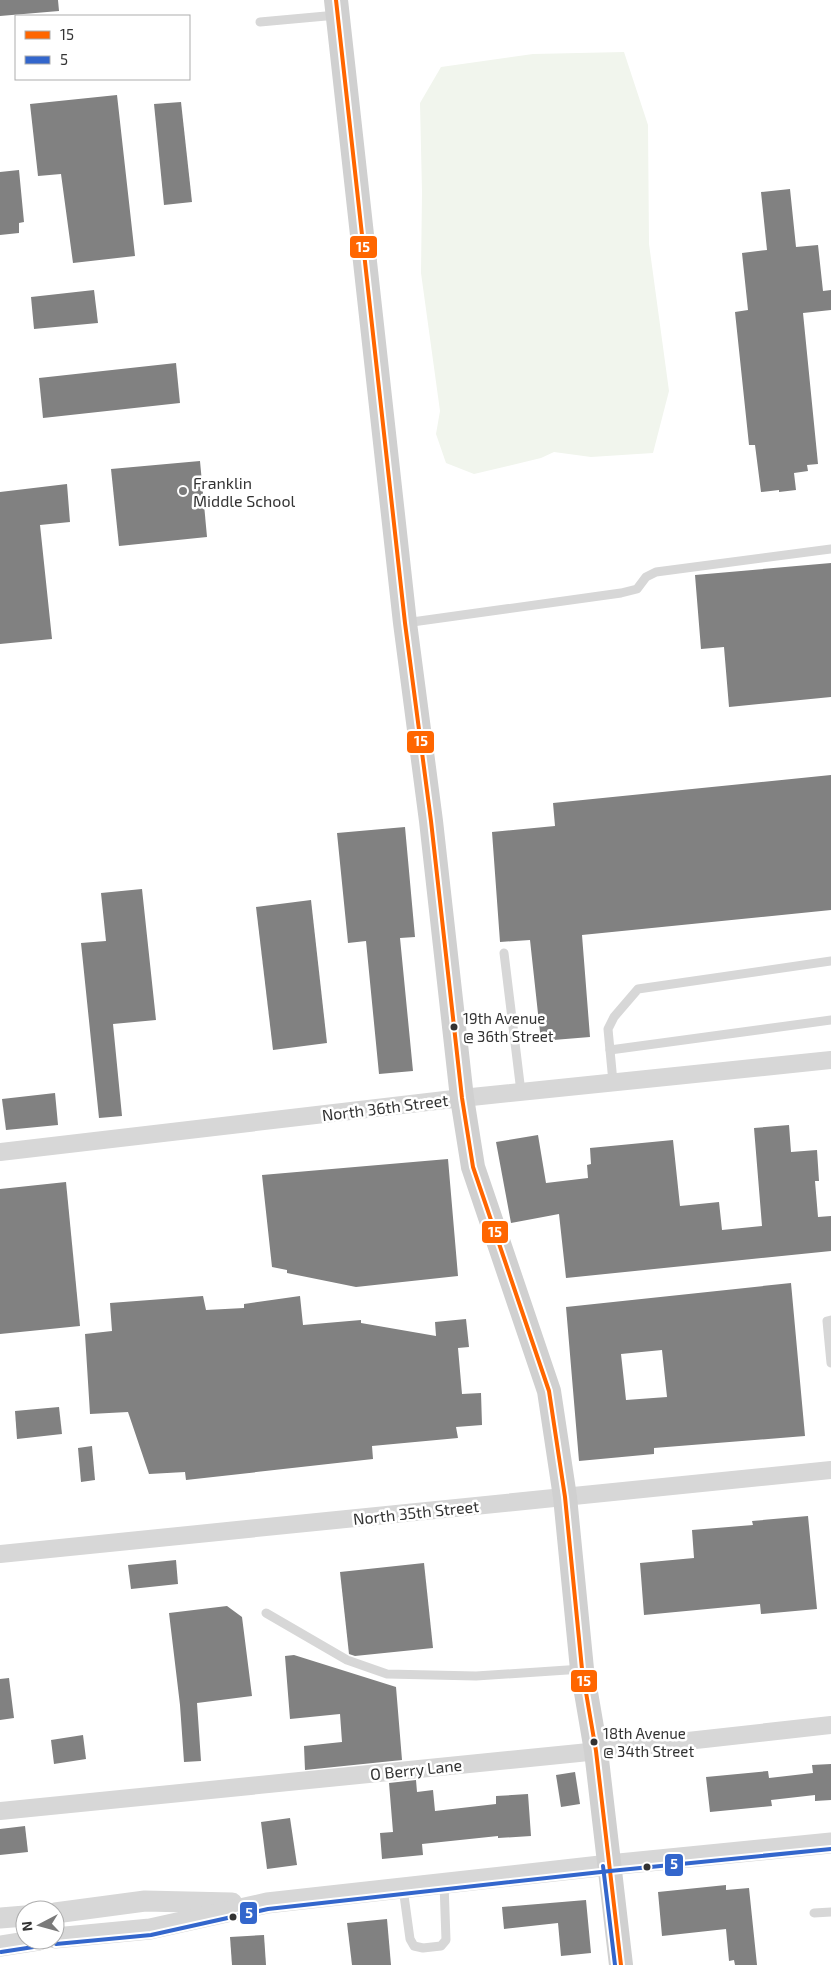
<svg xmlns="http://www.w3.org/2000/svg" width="831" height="1965" font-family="'Exo 2',sans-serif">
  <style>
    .green { fill: #f1f5ed }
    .building { fill: #818181; fill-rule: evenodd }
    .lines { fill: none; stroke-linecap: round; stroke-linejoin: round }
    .service { stroke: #d7d7d7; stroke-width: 9 }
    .minor { stroke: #d7d7d7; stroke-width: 18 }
    .tertiary { stroke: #d7d7d7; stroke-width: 21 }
    .secondary { stroke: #d0d0d0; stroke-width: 24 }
    .bus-1-casing { stroke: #fff; stroke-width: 8 }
    .bus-2-casing { stroke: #fff; stroke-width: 8 }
    .bus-1 { stroke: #f60; stroke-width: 4 }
    .bus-2 { stroke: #36c; stroke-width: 4 }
    .poi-dot { fill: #7a7a7a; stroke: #fff; stroke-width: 2 }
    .bus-dot { fill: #333; stroke: #fff; stroke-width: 2 }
    .labels { text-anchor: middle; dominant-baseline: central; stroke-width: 5; stroke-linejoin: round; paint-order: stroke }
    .bus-label { font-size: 15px; fill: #333; stroke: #fff; text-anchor: start }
    .poi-label { font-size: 16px; fill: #333; stroke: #fff; text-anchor: start }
    .street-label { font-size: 16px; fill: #333; stroke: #fff }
    .line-badge { stroke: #fff; stroke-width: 2 }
    .badge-label { font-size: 14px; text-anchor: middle; font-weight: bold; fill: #fff }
  </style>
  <rect width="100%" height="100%" fill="#fff"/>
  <!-- green -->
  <polygon class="green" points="624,52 648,125 649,244 669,391 653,453 591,457 554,452 541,458 474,474 446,463 436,434 440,411 421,273 422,192 420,103 441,67 533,54"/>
  <!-- building -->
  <g class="building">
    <polygon points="0,0 58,0 59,11 0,16"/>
    <polygon points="117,95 135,256 73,263 61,174 38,176 30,104"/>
    <polygon points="181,102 192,202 164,205 154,104"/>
    <polygon points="19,170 24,222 19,223 19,233 0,235 0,172"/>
    <polygon points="790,189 796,247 818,245 823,291 831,290 831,310 803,313 818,464 807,465 808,471 794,473 796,490 779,492 779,490 761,492 755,445 749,445 735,312 748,310 742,253 767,250 761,192"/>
    <polygon points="94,290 98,323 34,329 31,297"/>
    <polygon points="176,363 180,403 43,418 39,378"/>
    <polygon points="200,461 207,537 119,546 111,469"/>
    <polygon points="67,484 70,522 40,525 52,639 0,644 0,492"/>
    <polygon points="831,563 831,697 729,707 724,647 701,649 695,575"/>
    <polygon points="831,775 831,910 582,935 590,1037 541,1041 530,940 500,942 492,832 555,826 553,803"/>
    <polygon points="405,827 415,937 400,938 413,1071 379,1074 366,941 348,943 337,833"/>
    <polygon points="142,889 156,1020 113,1024 122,1116 99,1118 81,943 106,941 101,893"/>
    <polygon points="311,900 327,1043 273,1050 256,907"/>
    <polygon points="55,1093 58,1125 6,1130 2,1099"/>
    <polygon points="789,1125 791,1152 817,1150 819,1181 815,1181 818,1217 831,1216 831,1251 566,1278 559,1214 511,1223 496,1142 538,1135 546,1183 588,1178 587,1165 591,1164 590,1148 673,1140 680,1206 719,1202 722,1230 762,1226 754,1128"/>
    <polygon points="448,1159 458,1276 356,1287 287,1273 287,1270 272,1267 262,1175"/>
    <polygon points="66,1182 80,1326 0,1334 0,1189"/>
    <path d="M791,1283L805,1436L654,1448V1454L579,1461L566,1307ZM662,1350L667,1397L626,1400L621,1354Z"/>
    <polygon points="203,1296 206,1310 244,1308 244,1304 300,1296 303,1325 361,1320 361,1323 436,1336 435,1322 466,1319 469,1347 458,1348 462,1394 481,1393 482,1425 456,1427 458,1438 372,1446 373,1459 186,1480 185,1472 149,1474 128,1412 90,1414 85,1334 112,1331 110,1303"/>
    <polygon points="59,1407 62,1434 17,1439 15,1411"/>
    <polygon points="92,1446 95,1480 81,1482 78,1448"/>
    <polygon points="808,1516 817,1609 761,1614 760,1604 644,1615 640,1563 694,1558 692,1530 753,1525 752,1521"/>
    <polygon points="176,1560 178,1584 131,1589 128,1565"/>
    <polygon points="424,1563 433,1648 355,1656 349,1654 340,1572"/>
    <polygon points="227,1606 242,1617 252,1696 197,1703 201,1761 184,1762 180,1705 169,1613"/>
    <polygon points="294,1655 396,1687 402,1760 305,1770 304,1746 342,1742 340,1714 290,1719 285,1656"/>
    <polygon points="9,1678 14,1718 0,1720 0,1679"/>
    <polygon points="83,1735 86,1759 54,1764 51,1740"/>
    <polygon points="831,1764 831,1800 815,1801 815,1795 771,1800 772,1806 710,1812 706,1777 768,1771 769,1778 813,1773 812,1765"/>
    <polygon points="575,1772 580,1804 561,1807 556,1775"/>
    <polygon points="416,1780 417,1792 433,1790 435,1811 496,1804 496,1796 528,1794 531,1836 498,1838 498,1836 422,1844 423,1855 382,1859 380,1833 393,1832 389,1783"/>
    <polygon points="290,1818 297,1865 267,1869 261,1822"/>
    <polygon points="25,1826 28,1852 0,1855 0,1829"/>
    <polygon points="726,1885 726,1890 749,1888 757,1965 735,1965 734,1960 729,1961 726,1929 662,1936 658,1892"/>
    <polygon points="586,1900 591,1953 561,1956 558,1923 504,1929 502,1907"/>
    <polygon points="387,1919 391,1965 352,1965 347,1923"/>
    <polygon points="264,1935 266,1965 232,1965 230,1937"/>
  </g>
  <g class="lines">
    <!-- service -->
    <g class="service">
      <polyline points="260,22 337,15"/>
      <polyline points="405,623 621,593 637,589 646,577 656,572 831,549"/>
      <polyline points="504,953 521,1092"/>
      <polyline points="610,1050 831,1020"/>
      <polyline points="613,1082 608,1029 614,1017 638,989 831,961"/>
      <polyline points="831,1320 827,1321 831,1363"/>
      <polyline points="266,1613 347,1660 387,1674 476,1676 582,1669"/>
      <polyline points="403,1888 410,1939 414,1946 423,1948 441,1946 446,1940 444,1883"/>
      <polyline points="814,1913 831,1912"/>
    </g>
    <!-- minor -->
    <g class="minor">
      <polyline points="0,1152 462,1098 831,1060"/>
      <polyline points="0,1554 831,1470"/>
      <polyline points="0,1811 579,1753 831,1725"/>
    </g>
    <!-- tertiary -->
    <g class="tertiary">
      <polyline points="55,1913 145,1901 232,1903"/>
      <polyline points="0,1918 25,1916"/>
      <polyline points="55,1938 150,1929 267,1903 609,1865 831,1843"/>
      <polyline points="0,1946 39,1940"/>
    </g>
    <!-- secondary -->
    <polyline class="secondary" points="336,0 405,623 431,821 462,1098 473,1167 549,1391 565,1497 582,1669 596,1751 621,1965"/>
    <!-- bus-1 casing -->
    <g class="bus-1-casing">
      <polyline id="bus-1" points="336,0 405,623 431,821 462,1098 473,1167 549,1391 565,1497 582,1669 596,1751 621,1965"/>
    </g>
    <!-- bus-2 casing -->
    <g class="bus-2-casing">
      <g id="bus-2">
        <polyline points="603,1866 615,1965"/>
        <polyline points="56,1944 151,1935 268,1909 610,1871 831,1849"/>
        <polyline points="1,1952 40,1946"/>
      </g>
    </g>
    <!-- bus-1 -->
    <use href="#bus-1" class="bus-1"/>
    <!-- bus-2 -->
    <use href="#bus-2" class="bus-2"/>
  </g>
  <!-- markers -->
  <circle class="poi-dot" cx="183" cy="491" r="5"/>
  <g class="bus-dot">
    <circle cx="454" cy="1027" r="4.5"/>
    <circle cx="594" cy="1742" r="4.5"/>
    <circle cx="647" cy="1867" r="4.5"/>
    <circle cx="233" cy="1917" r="4.5"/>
  </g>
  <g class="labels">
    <!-- bus labels -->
    <g class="bus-label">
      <text x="463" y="1018">19th Avenue<tspan x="463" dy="18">@ 36th Street</tspan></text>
      <text x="603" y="1733">18th Avenue<tspan x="603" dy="18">@ 34th Street</tspan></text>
    </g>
    <!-- poi labels -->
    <g class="poi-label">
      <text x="193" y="482">Franklin<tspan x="193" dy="18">Middle School</tspan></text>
    </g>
    <!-- street labels -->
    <g class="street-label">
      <text transform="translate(385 1107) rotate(-7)">North 36th Street</text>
      <text transform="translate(416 1512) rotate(-6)">North 35th Street</text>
      <text transform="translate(416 1769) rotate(-6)">O Berry Lane</text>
    </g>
  </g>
  <g class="line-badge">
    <rect x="349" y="235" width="29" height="24" rx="5" fill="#f60"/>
    <rect x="406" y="730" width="29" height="24" rx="5" fill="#f60"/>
    <rect x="481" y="1220" width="28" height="24" rx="5" fill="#f60"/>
    <rect x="570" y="1669" width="28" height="24" rx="5" fill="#f60"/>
    <rect x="664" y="1853" width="20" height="24" rx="5" fill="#36c"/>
    <rect x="239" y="1901" width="19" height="24" rx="5" fill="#36c"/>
  </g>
  <g class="badge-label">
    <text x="363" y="252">15</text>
    <text x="421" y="746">15</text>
    <text x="495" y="1237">15</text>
    <text x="584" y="1686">15</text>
    <text x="674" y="1869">5</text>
    <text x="249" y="1918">5</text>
  </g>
  <!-- legend -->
  <rect x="15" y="15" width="175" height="65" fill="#ffffff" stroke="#adadad"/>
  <rect x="25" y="31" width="25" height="8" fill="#ff6600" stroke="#adadad"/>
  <text x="60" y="40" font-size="15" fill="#333333">15</text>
  <rect x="25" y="56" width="25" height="8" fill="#3366cc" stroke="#adadad"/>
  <text x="60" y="65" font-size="15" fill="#333333">5</text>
  <!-- north arrow -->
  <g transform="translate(40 1925) rotate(264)"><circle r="24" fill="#ffffff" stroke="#adadad"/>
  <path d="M0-4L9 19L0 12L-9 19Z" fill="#7a7a7a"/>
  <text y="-8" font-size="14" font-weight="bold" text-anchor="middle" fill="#333333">N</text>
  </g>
</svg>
